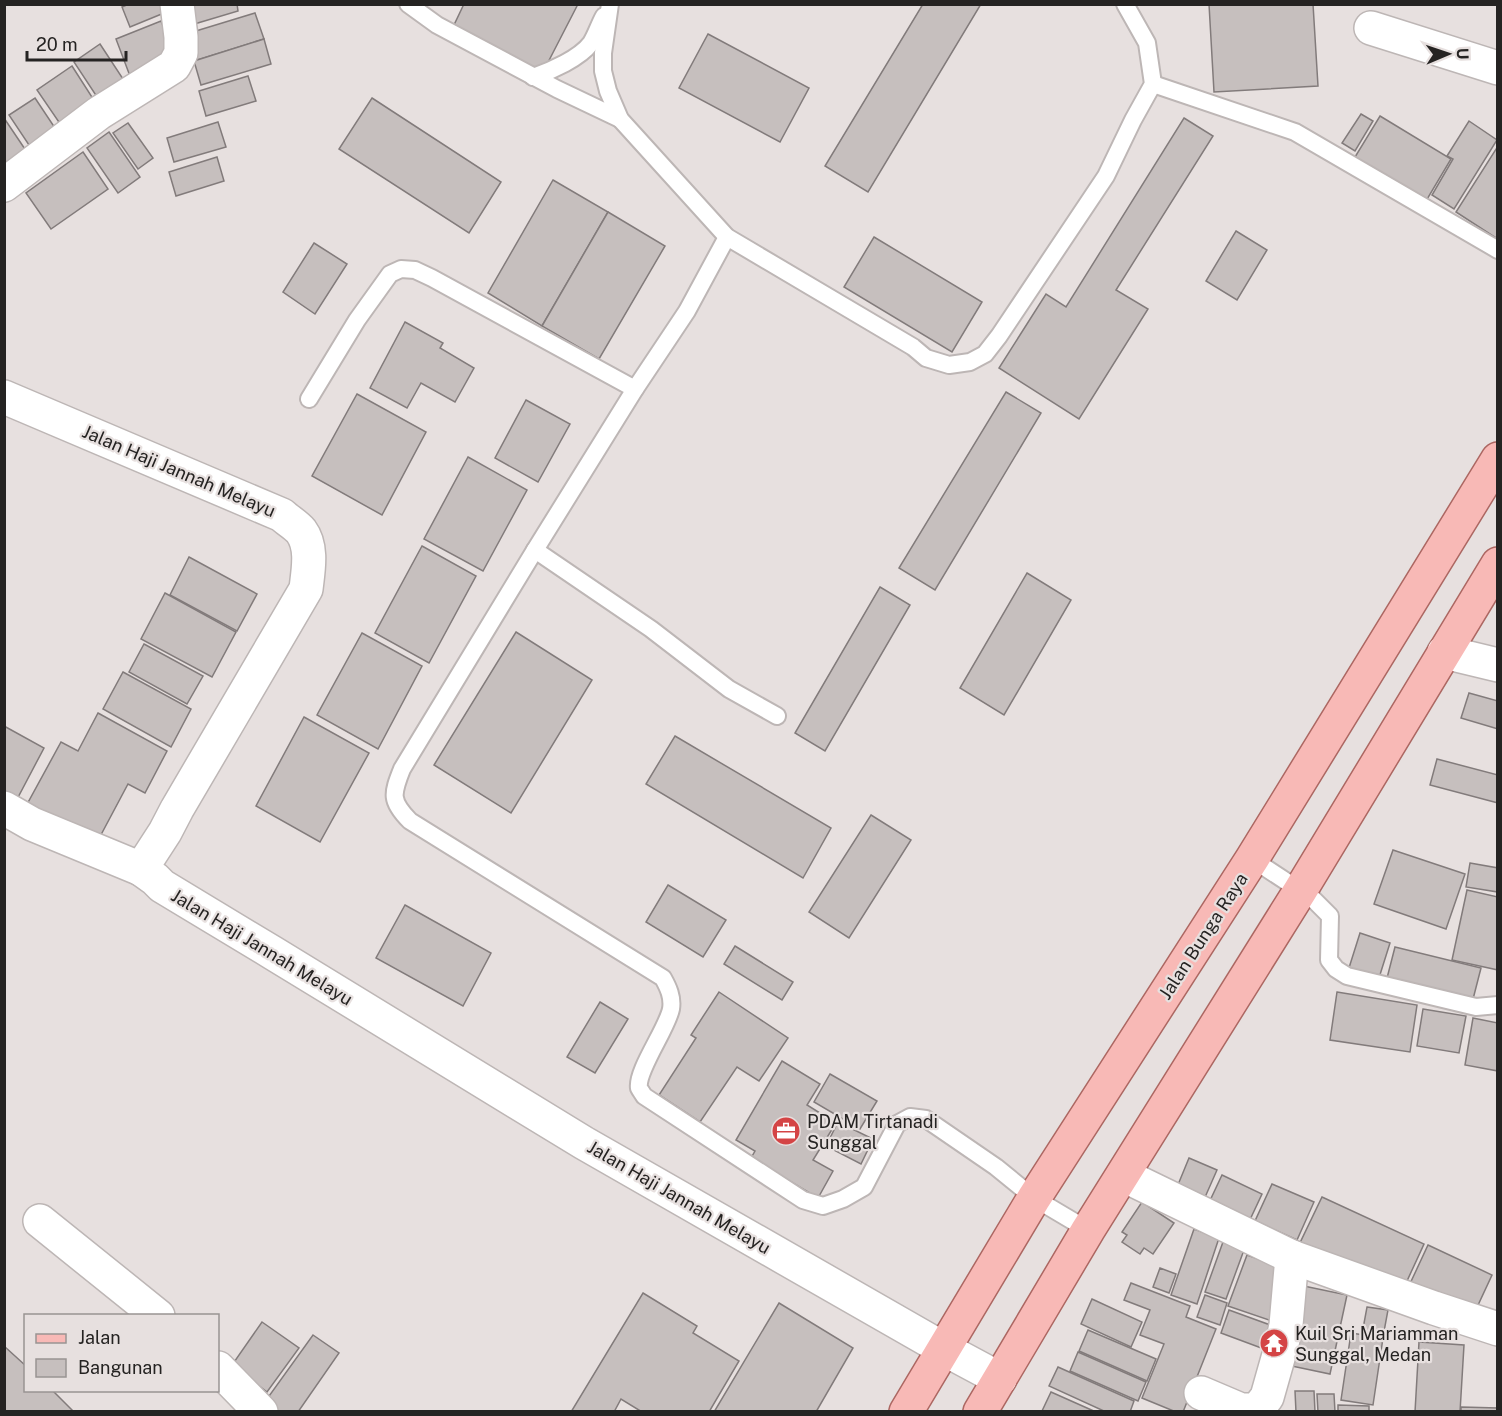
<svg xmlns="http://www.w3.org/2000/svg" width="1502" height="1416" font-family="'Public Sans',sans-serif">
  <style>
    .building { fill: #c6bfbe; stroke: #827b7b; stroke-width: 1.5 }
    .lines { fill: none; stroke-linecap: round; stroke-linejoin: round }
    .service-casing { stroke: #bdb6b5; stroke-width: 20 }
    .minor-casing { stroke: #bdb6b5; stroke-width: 36 }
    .secondary-casing { stroke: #bdb6b5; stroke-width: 36 }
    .primary-casing { stroke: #ac6762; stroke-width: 36 }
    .service { stroke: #fff; stroke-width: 16 }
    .minor { stroke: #fff; stroke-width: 33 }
    .secondary { stroke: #fff; stroke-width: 33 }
    .primary { stroke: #f8b9b6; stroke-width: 33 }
    .labels { text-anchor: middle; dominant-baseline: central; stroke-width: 4.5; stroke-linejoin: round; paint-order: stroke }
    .street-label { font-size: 18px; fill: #252322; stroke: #e7e0df }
    .poi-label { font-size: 18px; fill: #252322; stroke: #e7e0df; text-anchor: start }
  </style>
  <rect width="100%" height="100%" fill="#e7e0df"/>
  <!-- building -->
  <g class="building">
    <polygon points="129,4 161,4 164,13 130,27 122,7"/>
    <polygon points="185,4 237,4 238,11 191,25"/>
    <polygon points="464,4 578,4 543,72 454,25"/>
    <polygon points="923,4 981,4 868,192 825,166"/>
    <polygon points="1209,4 1313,4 1318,86 1214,92"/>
    <polygon points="255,13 264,39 194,61 186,34"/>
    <polygon points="161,21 176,58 130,76 116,39"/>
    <polygon points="708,34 809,88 780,142 679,88"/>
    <polygon points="264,39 271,64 201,85 194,61"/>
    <polygon points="100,44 127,85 101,103 74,62"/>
    <polygon points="72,66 99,108 65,131 37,90"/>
    <polygon points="248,76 256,101 206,116 199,91"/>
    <polygon points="35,98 61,137 35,154 9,115"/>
    <polygon points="372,98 501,182 469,233 339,149"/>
    <polygon points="1361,114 1373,121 1355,151 1342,143"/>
    <polygon points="1380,116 1451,159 1426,201 1355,157"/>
    <polygon points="4,118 33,161 4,177"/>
    <polygon points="1184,118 1213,136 1116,290 1148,309 1079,419 999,368 1046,294 1066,307"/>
    <polygon points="1469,121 1497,140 1454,209 1432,195 1453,159 1447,156"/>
    <polygon points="218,122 226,147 174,162 167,138"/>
    <polygon points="128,123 153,158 138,169 113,133"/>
    <polygon points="109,132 140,177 118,193 87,148"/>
    <polygon points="1498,146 1498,236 1496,238 1456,212"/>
    <polygon points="83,152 108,189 51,229 26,193"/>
    <polygon points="217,157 224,181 176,196 169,172"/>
    <polygon points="553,180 608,212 542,326 488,293"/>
    <polygon points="608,212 665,246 599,359 542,326"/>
    <polygon points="1236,231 1267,250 1237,300 1206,281"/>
    <polygon points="874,237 982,302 952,352 844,287"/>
    <polygon points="314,243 347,264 315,314 283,292"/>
    <polygon points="405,322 443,343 440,348 474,368 455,402 421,383 407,408 370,388"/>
    <polygon points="1006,392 1041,413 935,590 899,568"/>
    <polygon points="357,394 426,432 382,515 312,476"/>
    <polygon points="526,400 570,424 538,482 495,458"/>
    <polygon points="468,457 527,490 483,571 424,539"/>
    <polygon points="422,546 476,576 429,663 375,633"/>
    <polygon points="189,557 257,594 237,631 170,595"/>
    <polygon points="1027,573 1071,600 1004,715 960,688"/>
    <polygon points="880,587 910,605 825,751 795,733"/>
    <polygon points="165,593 236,632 212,677 141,639"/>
    <polygon points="516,632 592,680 511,813 434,765"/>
    <polygon points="362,633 422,666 378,749 317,715"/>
    <polygon points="144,644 203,676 187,704 129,672"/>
    <polygon points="123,672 191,709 171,747 103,709"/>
    <polygon points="1469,693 1498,701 1498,729 1461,718"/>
    <polygon points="98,713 167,751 145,793 128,784 95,846 25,808 61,742 78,751"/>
    <polygon points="304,717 369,753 320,842 256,806"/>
    <polygon points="4,726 44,748 15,803 4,797"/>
    <polygon points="675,736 831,828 803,878 646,784"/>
    <polygon points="1437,759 1498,775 1498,803 1430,785"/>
    <polygon points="871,815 911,840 849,938 809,912"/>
    <polygon points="1393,850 1465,874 1446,929 1374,904"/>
    <polygon points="1470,863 1498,868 1498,892 1466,887"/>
    <polygon points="668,885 726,920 703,957 646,922"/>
    <polygon points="1467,890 1498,897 1498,970 1452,960"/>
    <polygon points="405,905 491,953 463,1006 376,958"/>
    <polygon points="1360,933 1390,943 1378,981 1348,971"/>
    <polygon points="735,946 793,982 782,1000 724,964"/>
    <polygon points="1395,947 1481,968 1472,1003 1386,982"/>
    <polygon points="719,992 788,1038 759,1081 737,1067 700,1122 659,1095 696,1038 691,1035"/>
    <polygon points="1337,992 1417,1005 1410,1052 1330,1040"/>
    <polygon points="600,1002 628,1019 595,1073 567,1057"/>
    <polygon points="1423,1009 1466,1016 1459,1053 1417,1046"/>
    <polygon points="1473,1018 1498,1023 1498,1071 1465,1065"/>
    <polygon points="782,1061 820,1084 807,1105 836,1123 813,1160 833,1171 818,1198 751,1158 755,1151 736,1140"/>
    <polygon points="830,1074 877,1101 860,1129 814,1102"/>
    <polygon points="838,1122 873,1139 861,1164 826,1146"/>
    <polygon points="1189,1158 1217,1170 1202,1204 1175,1192"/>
    <polygon points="1222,1175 1262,1194 1247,1226 1207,1207"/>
    <polygon points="1272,1184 1314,1202 1297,1240 1255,1221"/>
    <polygon points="1322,1197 1424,1244 1401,1294 1298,1247"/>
    <polygon points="1142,1202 1174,1223 1153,1254 1144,1248 1140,1254 1122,1242 1127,1235 1122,1232"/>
    <polygon points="1194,1229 1219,1238 1197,1304 1171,1295"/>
    <polygon points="1223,1242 1244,1250 1226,1299 1205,1292"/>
    <polygon points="1428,1245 1492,1275 1472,1318 1408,1288"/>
    <polygon points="1247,1255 1290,1270 1272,1321 1228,1306"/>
    <polygon points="1160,1268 1176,1274 1169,1293 1153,1287"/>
    <polygon points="1131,1283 1190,1306 1186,1317 1216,1329 1183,1412 1176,1412 1142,1398 1164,1344 1140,1335 1150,1310 1124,1300"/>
    <polygon points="1299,1285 1347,1295 1330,1374 1282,1364"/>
    <polygon points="643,1293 697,1326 693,1333 739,1361 709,1412 642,1412 621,1399 614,1412 571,1412"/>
    <polygon points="1205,1295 1227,1303 1220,1325 1197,1317"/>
    <polygon points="1092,1299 1142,1322 1131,1347 1081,1324"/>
    <polygon points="779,1303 853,1348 816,1412 714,1412"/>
    <polygon points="1367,1307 1388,1310 1383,1337 1362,1334"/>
    <polygon points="1229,1310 1273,1326 1264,1349 1221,1333"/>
    <polygon points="262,1322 299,1348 267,1392 232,1365"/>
    <polygon points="1088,1330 1156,1359 1147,1381 1079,1351"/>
    <polygon points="1351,1333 1383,1338 1373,1405 1341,1400"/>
    <polygon points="313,1335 339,1353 298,1412 276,1412 264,1403"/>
    <polygon points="1419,1342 1464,1345 1460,1412 1415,1412"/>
    <polygon points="4,1346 26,1366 26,1390 52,1390 74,1412 4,1412"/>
    <polygon points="1078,1352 1146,1382 1138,1401 1070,1371"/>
    <polygon points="1058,1367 1134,1401 1130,1412 1106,1412 1049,1386"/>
    <polygon points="1295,1391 1314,1391 1315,1412 1296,1412"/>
    <polygon points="1051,1392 1096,1412 1042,1411"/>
    <polygon points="1317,1394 1334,1394 1335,1412 1318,1412"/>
    <polygon points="1338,1405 1369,1406 1369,1412 1338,1412"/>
    <polygon points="1461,1407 1498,1408 1498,1412 1461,1412"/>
  </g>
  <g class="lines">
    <!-- service casing -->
    <g class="service-casing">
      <g id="service">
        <polyline points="408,4 437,25 557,89 620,119"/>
        <polyline points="610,4 603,53 603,71 608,91 620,119 727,237 913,347 926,358 949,365 970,362 985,354 999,336 1106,176 1133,120 1153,84 1147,43 1125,4"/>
        <path d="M533,77C551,71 580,58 591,43C596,35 599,25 604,16"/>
        <polyline points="1153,84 1295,132 1498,250"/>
        <path d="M727,237L687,311L635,389L535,550L402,769C392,794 390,801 410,821L663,978C668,987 673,997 671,1009C667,1029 636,1071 639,1088C640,1090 643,1094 644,1096L803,1200L823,1206L843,1199L864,1187L897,1124L910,1117L926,1119L996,1167L1034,1198L1088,1230"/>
        <polyline points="309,399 357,320 390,274 401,269 415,270 432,278 635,389"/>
        <polyline points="535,550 651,629 729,689 777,716"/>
        <polyline points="1252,859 1313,899 1330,916 1329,960 1336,969 1347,976 1476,1007 1498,1005"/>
      </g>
    </g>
    <!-- minor casing -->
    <g class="minor-casing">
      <g id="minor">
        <polyline points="1371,28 1498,68"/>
        <polyline points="4,185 99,113 174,66 181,53 181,37 177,4"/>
        <polyline points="1444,652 1498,665"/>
        <polyline points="4,808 32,824 141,869"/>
        <polyline points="1123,1175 1292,1257 1434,1308 1498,1329"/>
        <polyline points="40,1221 158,1316"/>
        <polyline points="218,1368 261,1412"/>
        <polyline points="1201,1393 1241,1410 1257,1410 1267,1397 1282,1344 1286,1325 1292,1257"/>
      </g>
    </g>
    <!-- secondary casing -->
    <g class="secondary-casing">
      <path id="secondary" d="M4,397L282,515C287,520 296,525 301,531C313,547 308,571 306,589L177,809L165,832L141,869L155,879L162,886L273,953L584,1143L944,1349L1000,1379"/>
    </g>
    <!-- primary casing -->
    <g class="primary-casing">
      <g id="primary">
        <polyline points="906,1412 1034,1198 1252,859 1498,459"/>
        <polyline points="980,1412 1088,1230 1300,891 1498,564"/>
      </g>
    </g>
    <!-- service -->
    <use href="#service" class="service"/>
    <!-- minor -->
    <use href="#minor" class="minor"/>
    <!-- secondary -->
    <use href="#secondary" class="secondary"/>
    <!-- primary -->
    <use href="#primary" class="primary"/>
  </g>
  <!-- icons -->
  <defs>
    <g id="office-disc" transform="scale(1.5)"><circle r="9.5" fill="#d44445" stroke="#e7e0df"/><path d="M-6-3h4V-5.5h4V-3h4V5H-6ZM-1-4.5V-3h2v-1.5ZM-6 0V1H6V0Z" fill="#fff"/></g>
    <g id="temple-disc" transform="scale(1.5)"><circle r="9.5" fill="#d44445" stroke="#e7e0df"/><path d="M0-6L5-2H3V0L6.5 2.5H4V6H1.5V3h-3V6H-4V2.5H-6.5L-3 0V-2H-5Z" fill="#fff"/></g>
  </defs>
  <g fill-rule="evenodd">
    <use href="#office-disc" x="786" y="1131"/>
    <use href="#temple-disc" x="1274" y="1343"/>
  </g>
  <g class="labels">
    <!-- street labels -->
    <g class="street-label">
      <text transform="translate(179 471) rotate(23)">Jalan Haji Jannah Melayu</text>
      <text transform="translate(1203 936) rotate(-57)">Jalan Bunga Raya</text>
      <text transform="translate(262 947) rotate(31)">Jalan Haji Jannah Melayu</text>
      <text transform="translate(679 1197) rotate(30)">Jalan Haji Jannah Melayu</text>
    </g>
    <!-- poi labels -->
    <g class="poi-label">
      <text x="807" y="1121">PDAM Tirtanadi<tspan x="807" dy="21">Sunggal</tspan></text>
      <text x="1295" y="1333">Kuil Sri Mariamman<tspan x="1295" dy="21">Sunggal, Medan</tspan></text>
    </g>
  </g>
  <!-- border -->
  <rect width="1502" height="1416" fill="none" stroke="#252322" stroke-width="12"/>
  <!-- legend -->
  <rect x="24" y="1314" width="195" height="78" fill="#e7e0df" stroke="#999493" stroke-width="1.5"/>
  <rect x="36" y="1334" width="30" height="9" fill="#f8b9b6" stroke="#999493" stroke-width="1.5"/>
  <text x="78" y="1344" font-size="18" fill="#252322">Jalan</text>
  <rect x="36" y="1359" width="30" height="18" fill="#c6bfbe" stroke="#999493" stroke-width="1.5"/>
  <text x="78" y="1374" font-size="18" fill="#252322">Bangunan</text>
  <!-- north arrow -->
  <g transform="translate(1448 54) rotate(88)" stroke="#e7e0df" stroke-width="4.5" paint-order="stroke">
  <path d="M0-4.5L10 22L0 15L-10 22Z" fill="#252322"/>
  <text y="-9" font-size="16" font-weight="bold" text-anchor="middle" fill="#252322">U</text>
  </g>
  <!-- scale -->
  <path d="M27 51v9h99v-9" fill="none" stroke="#252322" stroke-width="3"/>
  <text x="36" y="51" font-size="18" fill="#252322" stroke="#e7e0df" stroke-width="4.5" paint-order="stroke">20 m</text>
</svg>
